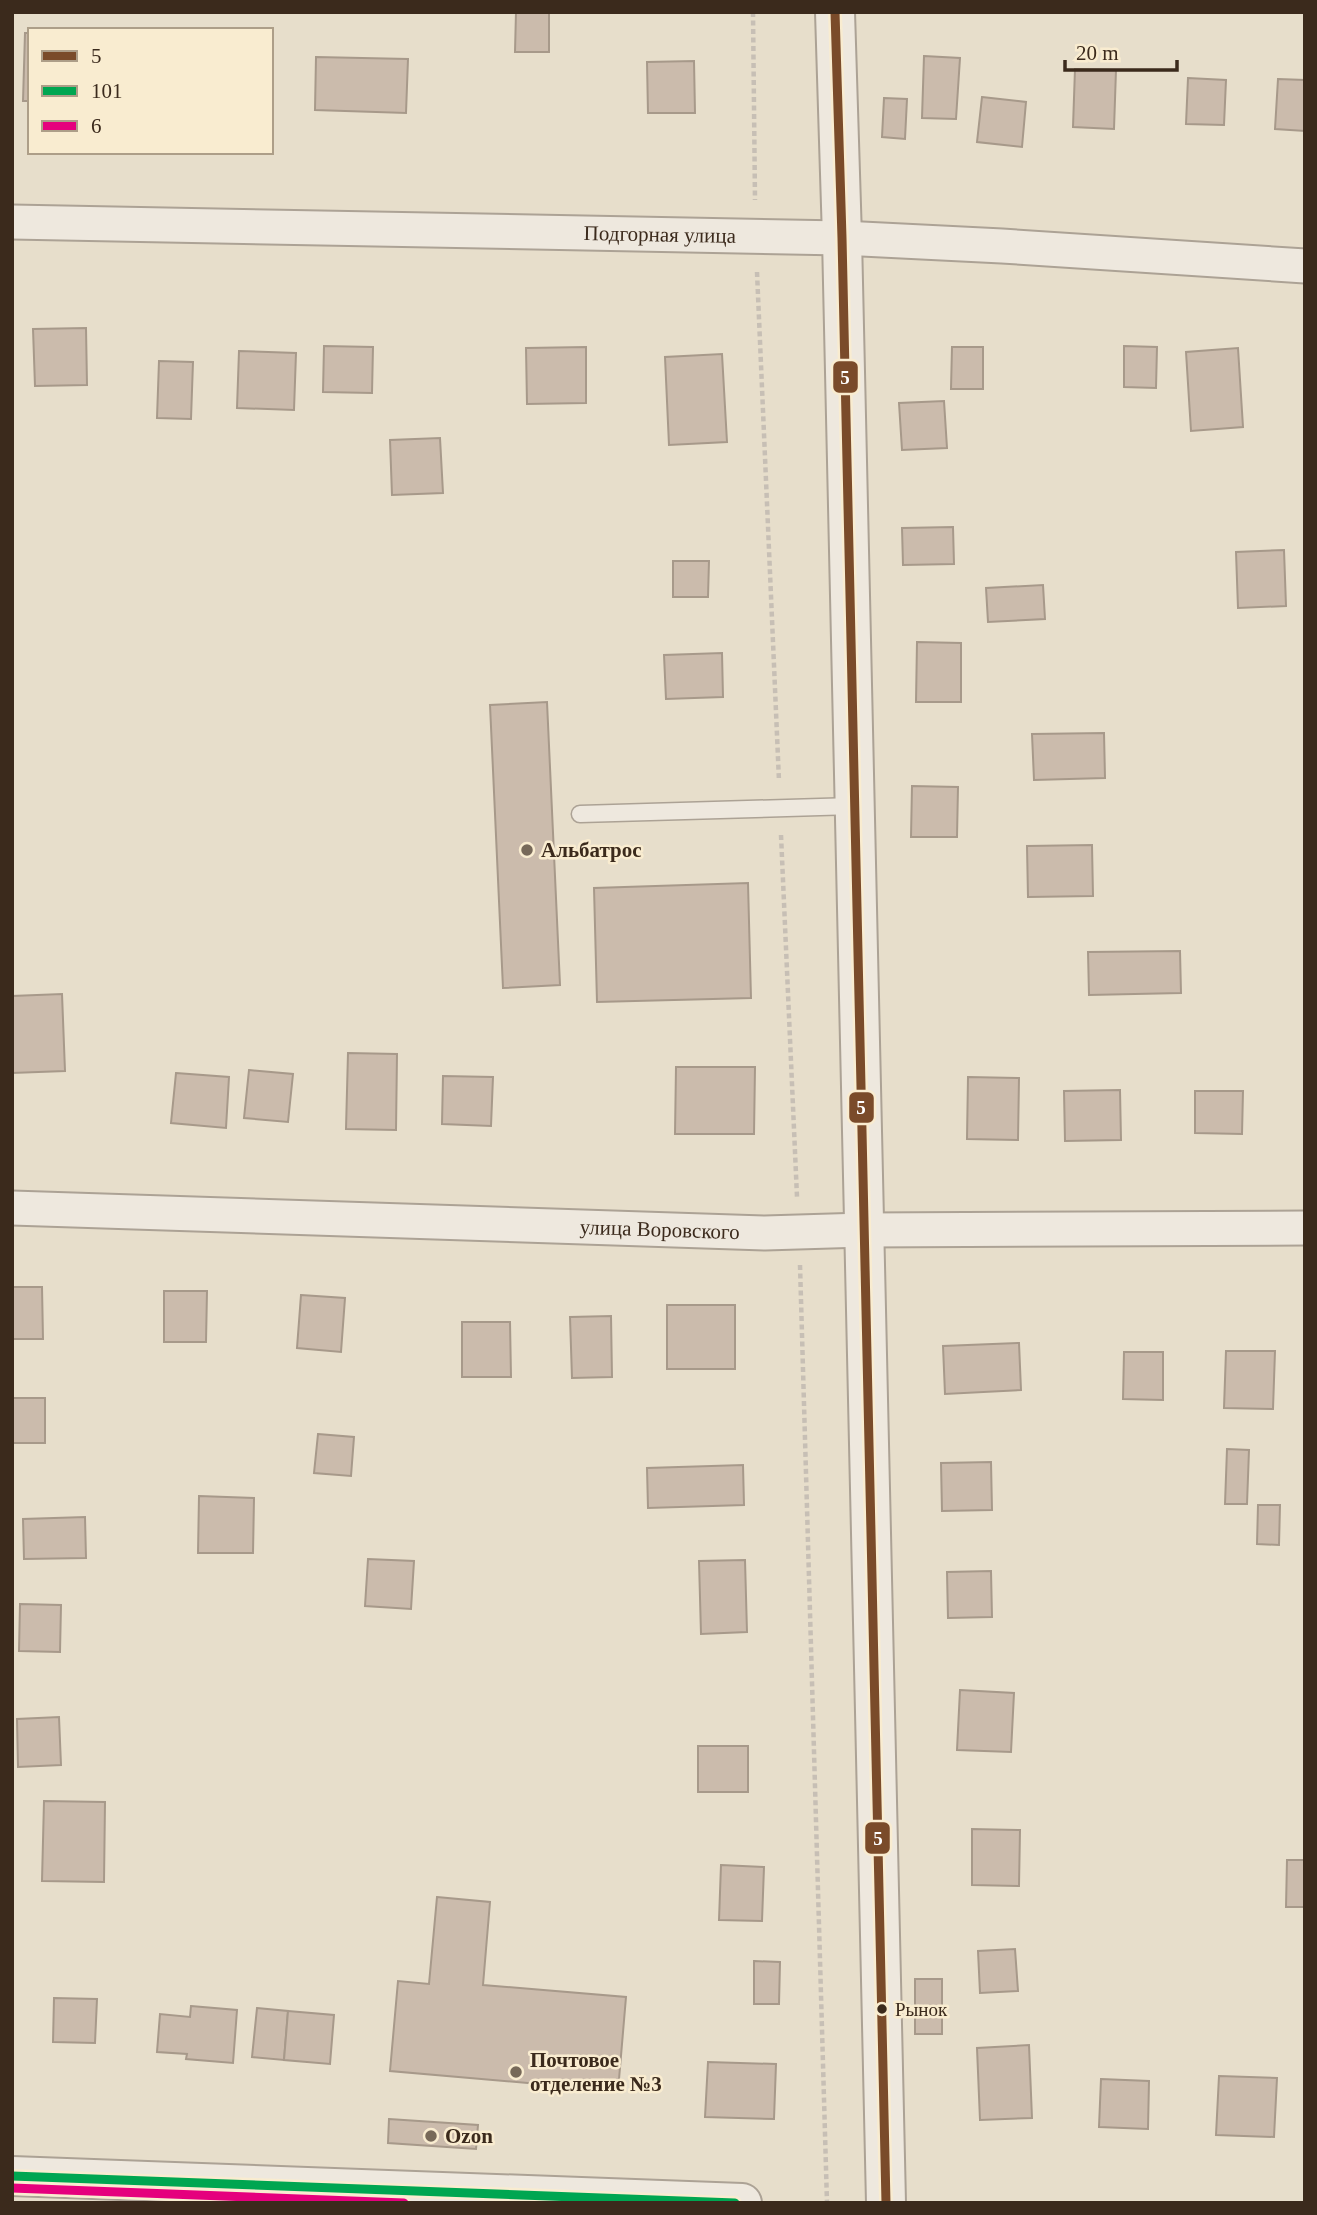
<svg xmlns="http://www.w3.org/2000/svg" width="1317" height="2215" font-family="Georgia,serif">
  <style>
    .building { fill: #cbbbac; stroke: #a7998a; stroke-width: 2 }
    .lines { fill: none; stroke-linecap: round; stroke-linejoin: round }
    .service-casing { stroke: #aca295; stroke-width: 19 }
    .minor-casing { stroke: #aca295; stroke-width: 37 }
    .tertiary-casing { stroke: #aca295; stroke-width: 42 }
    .path { stroke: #c7bfb5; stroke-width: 4.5; stroke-dasharray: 5 3.5; stroke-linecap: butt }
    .service { stroke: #eee8de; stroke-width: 16 }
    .minor { stroke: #eee8de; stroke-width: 33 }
    .tertiary { stroke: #eee8de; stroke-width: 38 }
    .bus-1-casing { stroke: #f9ecd0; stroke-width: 14 }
    .bus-2-casing { stroke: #f9ecd0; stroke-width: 14 }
    .bus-3-casing { stroke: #f9ecd0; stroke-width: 14 }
    .bus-1 { stroke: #7a4b2a; stroke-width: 9 }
    .bus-2 { stroke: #00a651; stroke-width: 9 }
    .bus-3 { stroke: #e5007d; stroke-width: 9 }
    .poi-dot { fill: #776959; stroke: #f9ecd0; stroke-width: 2.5 }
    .bus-dot { fill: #3b2a1c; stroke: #f9ecd0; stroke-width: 2.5 }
    .labels { text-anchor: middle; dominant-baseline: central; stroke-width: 5; stroke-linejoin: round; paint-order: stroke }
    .bus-label { font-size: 19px; fill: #3b2a1c; stroke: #f9ecd0; text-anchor: start }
    .street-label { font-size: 21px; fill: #3b2a1c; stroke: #f9ecd0 }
    .poi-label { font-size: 21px; font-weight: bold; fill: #3b2a1c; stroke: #f9ecd0; text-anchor: start }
    .line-badge { stroke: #f9ecd0; stroke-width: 2.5 }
    .badge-label { font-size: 19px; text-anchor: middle; font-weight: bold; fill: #fff }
  </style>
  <rect width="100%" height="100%" fill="#e7decb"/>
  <!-- building -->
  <g class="building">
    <polygon points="516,12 549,12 549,52 515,52"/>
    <polygon points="25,33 30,33 30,101 23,101"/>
    <polygon points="924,56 960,58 956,119 922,118"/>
    <polygon points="316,57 408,59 406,113 315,110"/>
    <polygon points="694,61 695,113 648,113 647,62"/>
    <polygon points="1075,69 1116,70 1114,129 1073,127"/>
    <polygon points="1188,78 1226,80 1224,125 1186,124"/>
    <polygon points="1278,79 1305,80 1305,131 1275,129"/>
    <polygon points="982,97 1026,102 1022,147 977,142"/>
    <polygon points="884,98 907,99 905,139 882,137"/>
    <polygon points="86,328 87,385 35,386 33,329"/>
    <polygon points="324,346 373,347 372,393 323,392"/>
    <polygon points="1124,346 1157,347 1156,388 1124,387"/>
    <polygon points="586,347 586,403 527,404 526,348"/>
    <polygon points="952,347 983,347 983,389 951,389"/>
    <polygon points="1238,348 1243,427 1191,431 1186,352"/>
    <polygon points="239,351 296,353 294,410 237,408"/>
    <polygon points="722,354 727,442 669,445 665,357"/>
    <polygon points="159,361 193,362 191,419 157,418"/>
    <polygon points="944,401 947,448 902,450 899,403"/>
    <polygon points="440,438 443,493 392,495 390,440"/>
    <polygon points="953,527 954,564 903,565 902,528"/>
    <polygon points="1284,550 1286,606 1238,608 1236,552"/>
    <polygon points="673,561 709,561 708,597 673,597"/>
    <polygon points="1043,585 1045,619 988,622 986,588"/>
    <polygon points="917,642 961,643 961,702 916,702"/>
    <polygon points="722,653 723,697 666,699 664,655"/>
    <polygon points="547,702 560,985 503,988 490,705"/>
    <polygon points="1104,733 1105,778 1034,780 1032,734"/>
    <polygon points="912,786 958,787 957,837 911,837"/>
    <polygon points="1092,845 1093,896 1028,897 1027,846"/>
    <polygon points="748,883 751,998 597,1002 594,888"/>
    <polygon points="1180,951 1181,993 1089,995 1088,952"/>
    <polygon points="62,994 65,1071 12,1073 12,996"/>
    <polygon points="348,1053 397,1054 396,1130 346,1129"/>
    <polygon points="676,1067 755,1067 754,1134 675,1134"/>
    <polygon points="249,1070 293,1074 288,1122 244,1118"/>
    <polygon points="176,1073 229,1077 226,1128 171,1123"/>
    <polygon points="443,1076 493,1077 491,1126 442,1124"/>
    <polygon points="968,1077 1019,1078 1018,1140 967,1139"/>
    <polygon points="1120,1090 1121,1140 1065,1141 1064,1091"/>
    <polygon points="1195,1091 1243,1091 1242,1134 1195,1133"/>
    <polygon points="12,1287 42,1287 43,1339 12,1339"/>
    <polygon points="164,1291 207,1291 206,1342 164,1342"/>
    <polygon points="301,1295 345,1298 341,1352 297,1348"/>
    <rect x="667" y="1305" width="68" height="64"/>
    <polygon points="611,1316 612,1377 572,1378 570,1317"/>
    <polygon points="462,1322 510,1322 511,1377 462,1377"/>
    <polygon points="1019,1343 1021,1390 945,1394 943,1346"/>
    <polygon points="1226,1351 1275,1351 1273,1409 1224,1408"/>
    <polygon points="1124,1352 1163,1352 1163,1400 1123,1399"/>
    <rect x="12" y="1398" width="33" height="45"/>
    <polygon points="318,1434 354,1437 351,1476 314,1473"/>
    <polygon points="1227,1449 1249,1450 1247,1504 1225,1504"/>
    <polygon points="991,1462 992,1510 942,1511 941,1463"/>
    <polygon points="743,1465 744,1505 648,1508 647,1468"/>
    <polygon points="199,1496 254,1498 253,1553 198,1553"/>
    <polygon points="1258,1505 1280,1505 1279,1545 1257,1544"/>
    <polygon points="85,1517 86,1558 24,1559 23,1519"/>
    <polygon points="368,1559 414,1561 411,1609 365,1606"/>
    <polygon points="745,1560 747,1632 701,1634 699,1561"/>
    <polygon points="991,1571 992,1617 948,1618 947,1572"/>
    <polygon points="20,1604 61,1605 60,1652 19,1651"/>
    <polygon points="960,1690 1014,1693 1011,1752 957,1750"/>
    <polygon points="59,1717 61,1765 18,1767 17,1719"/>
    <rect x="698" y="1746" width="50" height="46"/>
    <polygon points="44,1801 105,1802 104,1882 42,1881"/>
    <polygon points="972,1829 1020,1830 1019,1886 972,1885"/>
    <polygon points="1287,1860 1305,1860 1305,1907 1286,1907"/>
    <polygon points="721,1865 764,1867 762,1921 719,1920"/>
    <polygon points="437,1897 490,1902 483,1985 626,1997 618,2091 390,2071 398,1981 429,1984"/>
    <polygon points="1015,1949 1018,1991 980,1993 978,1951"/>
    <polygon points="754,1961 780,1962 779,2004 754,2004"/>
    <rect x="915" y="1979" width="27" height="55"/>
    <polygon points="54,1998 97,1999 95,2043 53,2042"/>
    <polygon points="191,2006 237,2010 233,2063 186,2059 187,2054 157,2052 160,2014 190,2017"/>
    <polygon points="257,2008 288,2011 284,2060 252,2057"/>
    <polygon points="288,2011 334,2015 330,2064 284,2060"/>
    <polygon points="1029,2045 1032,2118 980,2120 977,2048"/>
    <polygon points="708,2062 776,2064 774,2119 705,2117"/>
    <polygon points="1219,2076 1277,2078 1274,2137 1216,2135"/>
    <polygon points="1101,2079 1149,2081 1148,2129 1099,2127"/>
    <polygon points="389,2119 478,2125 476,2149 388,2143"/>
  </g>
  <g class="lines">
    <!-- service casing -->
    <g class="service-casing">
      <polyline id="service" points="580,814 854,806"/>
    </g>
    <!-- minor casing -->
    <g class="minor-casing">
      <g id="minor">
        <path id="s1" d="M12,222L842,238L1002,246L1305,266"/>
        <path id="s2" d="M12,1208L765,1233L864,1230L1305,1228"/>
      </g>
    </g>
    <!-- tertiary casing -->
    <g class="tertiary-casing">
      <g id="tertiary">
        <polyline points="835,12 842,238 886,2203"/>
        <polyline points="12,2176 742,2203"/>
      </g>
    </g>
    <!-- path -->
    <g class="path">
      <polyline points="753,12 755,200"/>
      <polyline points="757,272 779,781"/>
      <polyline points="781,835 797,1197"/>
      <polyline points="800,1265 827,2203"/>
    </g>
    <!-- service -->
    <use href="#service" class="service"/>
    <!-- minor -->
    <use href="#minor" class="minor"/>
    <!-- tertiary -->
    <use href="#tertiary" class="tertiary"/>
    <!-- bus-1 casing -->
    <g class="bus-1-casing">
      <polyline id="bus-1" points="835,12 842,238 886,2203"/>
    </g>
    <!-- bus-2 casing -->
    <g class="bus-2-casing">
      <polyline id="bus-2" points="12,2176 735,2203"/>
    </g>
    <!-- bus-3 casing -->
    <g class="bus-3-casing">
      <polyline id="bus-3" points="12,2188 404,2203"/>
    </g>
    <!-- bus-1 -->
    <use href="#bus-1" class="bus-1"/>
    <!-- bus-2 -->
    <use href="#bus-2" class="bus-2"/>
    <!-- bus-3 -->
    <use href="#bus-3" class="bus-3"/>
  </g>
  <!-- markers -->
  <g class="poi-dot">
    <circle cx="527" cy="850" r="7"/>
    <circle cx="516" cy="2072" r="7"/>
    <circle cx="431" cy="2136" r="7"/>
  </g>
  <circle class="bus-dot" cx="882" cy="2009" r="6"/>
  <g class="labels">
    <!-- bus labels -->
    <g class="bus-label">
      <text x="895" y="2009">Рынок</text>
    </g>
    <!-- street labels -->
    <g class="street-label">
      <text stroke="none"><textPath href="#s1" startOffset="648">Подгорная улица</textPath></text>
      <text stroke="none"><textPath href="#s2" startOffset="648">улица Воровского</textPath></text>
    </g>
    <!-- poi labels -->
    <g class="poi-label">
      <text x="541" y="850">Альбатрос</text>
      <text x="530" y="2060">Почтовое<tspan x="530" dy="24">отделение №3</tspan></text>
      <text x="445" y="2136">Ozon</text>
    </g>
  </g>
  <g class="line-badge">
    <rect x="832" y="360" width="27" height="34" rx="7" fill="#7a4b2a"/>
    <rect x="848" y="1091" width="27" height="33" rx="7" fill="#7a4b2a"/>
    <rect x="864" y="1821" width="27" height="34" rx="7" fill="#7a4b2a"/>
  </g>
  <g class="badge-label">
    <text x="845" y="384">5</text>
    <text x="861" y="1114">5</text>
    <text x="878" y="1845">5</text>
  </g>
  <!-- border -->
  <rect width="1317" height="2215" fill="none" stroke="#3b2a1c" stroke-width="28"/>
  <!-- legend -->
  <rect x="28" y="28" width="245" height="126" fill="#f9ecd0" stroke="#ad9e88" stroke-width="2"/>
  <rect x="42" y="51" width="35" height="10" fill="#7a4b2a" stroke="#ad9e88" stroke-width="2"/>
  <text x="91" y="63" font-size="21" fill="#3b2a1c">5</text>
  <rect x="42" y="86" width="35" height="10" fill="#00a651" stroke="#ad9e88" stroke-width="2"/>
  <text x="91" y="98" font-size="21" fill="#3b2a1c">101</text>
  <rect x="42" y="121" width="35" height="10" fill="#e5007d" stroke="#ad9e88" stroke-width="2"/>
  <text x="91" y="133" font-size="21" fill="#3b2a1c">6</text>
  <!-- scale -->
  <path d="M1065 60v10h112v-10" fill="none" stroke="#3b2a1c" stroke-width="3.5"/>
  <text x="1076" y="60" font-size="21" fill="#3b2a1c" stroke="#f9ecd0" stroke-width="5" paint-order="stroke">20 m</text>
</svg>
